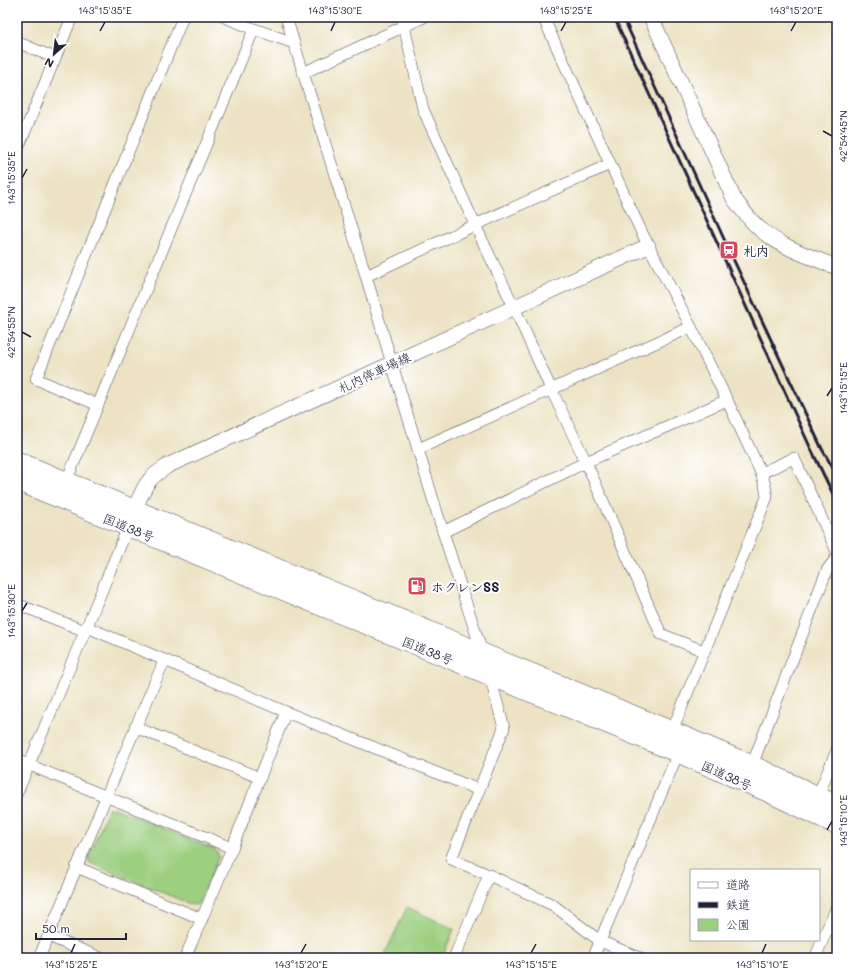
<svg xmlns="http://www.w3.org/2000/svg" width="854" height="975" font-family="Mali,'Klee One',sans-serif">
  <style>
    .green { fill: #9ccf80; stroke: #5f785e }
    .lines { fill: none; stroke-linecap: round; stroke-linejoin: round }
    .street-casing { stroke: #403f50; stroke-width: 12 }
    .secondary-casing { stroke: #403f50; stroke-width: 16 }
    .highway-casing { stroke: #403f50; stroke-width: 20 }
    .street { stroke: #fff; stroke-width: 11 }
    .secondary { stroke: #fff; stroke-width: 15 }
    .highway { stroke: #fff; stroke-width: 19 }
    .rail { stroke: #22223b; stroke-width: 3 }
    .ticks { fill: none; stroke: #22223b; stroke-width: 1.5 }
    .labels { text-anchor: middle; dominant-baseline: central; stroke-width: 4; stroke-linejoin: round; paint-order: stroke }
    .poi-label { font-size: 13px; font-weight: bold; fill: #22223b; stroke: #fff; text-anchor: start }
    .street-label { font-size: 13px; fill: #22223b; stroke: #fff }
    .neatline { fill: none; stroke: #22223b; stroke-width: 1.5 }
    .ticks-label { font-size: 10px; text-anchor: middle; fill: #22223b }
  </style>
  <rect width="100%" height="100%" fill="#fff"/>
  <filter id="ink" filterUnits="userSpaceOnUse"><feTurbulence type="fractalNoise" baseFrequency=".025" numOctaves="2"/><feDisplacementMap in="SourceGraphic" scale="8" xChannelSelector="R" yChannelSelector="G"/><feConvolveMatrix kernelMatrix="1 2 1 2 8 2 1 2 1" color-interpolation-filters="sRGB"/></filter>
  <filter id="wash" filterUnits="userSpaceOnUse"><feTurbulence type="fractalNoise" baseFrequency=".012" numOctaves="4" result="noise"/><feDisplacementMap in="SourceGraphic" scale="16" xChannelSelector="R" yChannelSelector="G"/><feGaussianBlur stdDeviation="0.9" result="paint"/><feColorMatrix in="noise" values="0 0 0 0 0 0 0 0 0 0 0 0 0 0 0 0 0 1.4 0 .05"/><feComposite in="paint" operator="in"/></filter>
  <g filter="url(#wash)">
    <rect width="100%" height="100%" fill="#ede3c4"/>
    <!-- green -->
    <g class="green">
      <polygon points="114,808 216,850 219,856 198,904 193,905 90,863 88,859 108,809"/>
      <polygon points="407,907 454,929 442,958 383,958"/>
    </g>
  </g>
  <g filter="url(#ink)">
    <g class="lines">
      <!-- street casing -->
      <g class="street-casing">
        <g id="street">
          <polyline points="224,17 254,29 294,43"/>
          <polyline points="286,17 366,276 392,364 443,532 483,655"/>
          <polyline points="402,17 423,109 475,225 514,307 551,389 586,462 661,634 704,651"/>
          <polyline points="543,17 641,231 691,327 727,400 761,473 765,485 767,497 672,731 678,753 593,958"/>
          <polyline points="17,42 55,58"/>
          <polyline points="303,73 424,17"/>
          <polyline points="17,151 72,17"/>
          <polyline points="366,276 475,225 610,164"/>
          <polyline points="98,405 36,379 183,17"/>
          <polyline points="418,449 691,327"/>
          <polyline points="761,473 794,458 837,552"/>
          <polyline points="64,487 254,29"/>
          <polyline points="443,532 586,462 727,400"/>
          <polyline points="17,604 85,631"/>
          <polyline points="87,627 286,712 479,790"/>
          <polyline points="489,673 504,728 451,859 489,875 553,905 600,941 640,958"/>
          <polyline points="135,727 260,778"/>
          <polyline points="17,760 232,848"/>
          <polyline points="752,765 827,570 837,557"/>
          <polyline points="17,793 85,631 128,527"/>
          <polyline points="818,795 837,750"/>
          <polyline points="76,867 202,919"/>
          <polyline points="48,936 101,958"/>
          <polyline points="39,958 106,797 164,661"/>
          <polyline points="185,958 232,848 286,712"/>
          <polyline points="454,958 489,875"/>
          <polyline points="815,958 837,906"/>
        </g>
      </g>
      <!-- secondary casing -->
      <g class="secondary-casing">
        <g id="secondary">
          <path d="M651,17L734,199C742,209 750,221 760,229C782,248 811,257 837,267"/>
          <path d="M131,519C136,507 141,491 149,481C154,474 162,470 169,465L369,374L648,246"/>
        </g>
      </g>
      <!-- highway casing -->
      <g class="highway-casing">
        <g id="highway">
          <polyline points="17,461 672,731 752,765 837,805"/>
          <polyline points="17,481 678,753 765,791 837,825"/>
        </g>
      </g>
      <!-- street -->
      <use href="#street" class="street"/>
      <!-- secondary -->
      <use href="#secondary" class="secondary"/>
      <!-- highway -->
      <use href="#highway" class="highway"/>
      <!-- rail -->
      <g class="rail">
        <polyline points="614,17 811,449 837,502"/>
        <polyline points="623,17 729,250 822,449 837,475"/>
      </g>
    </g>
  </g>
  <!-- ticks -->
  <path class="ticks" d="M100,31L105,22M331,31L335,22M561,31L566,22M791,31L796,22M823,131L832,136M22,178L27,169M22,332L31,337M827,396L832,388M22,611L27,603M827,830L832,821M71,953L75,944M301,953L306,944M531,953L536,944M762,953L766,944"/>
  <!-- icons -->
  <defs>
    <g id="station-square" transform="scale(1)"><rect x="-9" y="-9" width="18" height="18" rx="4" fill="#d1495b" stroke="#fff"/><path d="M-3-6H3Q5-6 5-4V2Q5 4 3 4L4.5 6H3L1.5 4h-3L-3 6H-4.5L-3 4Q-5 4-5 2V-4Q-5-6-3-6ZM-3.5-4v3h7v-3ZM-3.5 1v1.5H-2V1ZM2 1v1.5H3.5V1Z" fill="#fff"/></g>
    <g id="fuel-square" transform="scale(1)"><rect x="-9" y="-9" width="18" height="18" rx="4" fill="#d1495b" stroke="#fff"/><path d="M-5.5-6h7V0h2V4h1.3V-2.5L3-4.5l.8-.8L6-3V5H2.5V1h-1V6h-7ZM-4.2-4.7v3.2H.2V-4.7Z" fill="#fff"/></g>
  </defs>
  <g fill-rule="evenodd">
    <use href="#station-square" x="729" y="250"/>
    <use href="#fuel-square" x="417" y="586"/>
  </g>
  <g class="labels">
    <!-- poi labels -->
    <g class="poi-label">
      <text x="743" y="250">札内</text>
      <text x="431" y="586">ホクレンSS</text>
    </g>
    <!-- street labels -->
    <g class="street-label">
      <text transform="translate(374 372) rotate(-25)">札内停車場線</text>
      <text transform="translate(129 527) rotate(22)">国道38号</text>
      <text transform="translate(428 650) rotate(22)">国道38号</text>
      <text transform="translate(727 775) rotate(24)">国道38号</text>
    </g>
  </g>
  <!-- margin -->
  <rect width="854" height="975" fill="none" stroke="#fff" stroke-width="44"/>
  <!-- legend -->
  <rect x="690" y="869" width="130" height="72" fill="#ffffff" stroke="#a7a7b1"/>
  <rect x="698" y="882" width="20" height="6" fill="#ffffff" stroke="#a7a7b1"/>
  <text x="726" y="889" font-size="12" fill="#22223b">道路</text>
  <rect x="698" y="902" width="20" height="6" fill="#22223b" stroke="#a7a7b1"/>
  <text x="726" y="909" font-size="12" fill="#22223b">鉄道</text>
  <rect x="698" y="919" width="20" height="12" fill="#9ccf80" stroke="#a7a7b1"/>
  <text x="726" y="929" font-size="12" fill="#22223b">公園</text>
  <!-- north arrow -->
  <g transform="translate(54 54) rotate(208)" stroke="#ffffff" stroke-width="3" paint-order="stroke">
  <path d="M0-3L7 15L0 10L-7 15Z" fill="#22223b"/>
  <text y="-6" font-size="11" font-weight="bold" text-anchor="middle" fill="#22223b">N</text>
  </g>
  <!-- scale -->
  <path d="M36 933v6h90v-6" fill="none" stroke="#22223b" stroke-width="2"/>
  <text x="42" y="933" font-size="12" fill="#22223b" stroke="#ffffff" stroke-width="3" paint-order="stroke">50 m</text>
  <rect x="22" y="22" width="810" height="931" class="neatline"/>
  <g class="ticks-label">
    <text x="105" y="14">143°15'35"E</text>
    <text x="335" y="14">143°15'30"E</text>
    <text x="566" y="14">143°15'25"E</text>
    <text x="796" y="14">143°15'20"E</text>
    <text transform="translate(843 136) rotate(-90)" y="4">42°54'45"N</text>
    <text transform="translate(11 178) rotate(-90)" y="4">143°15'35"E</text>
    <text transform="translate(11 332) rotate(-90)" y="4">42°54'55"N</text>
    <text transform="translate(843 388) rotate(-90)" y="4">143°15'15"E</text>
    <text transform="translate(11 611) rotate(-90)" y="4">143°15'30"E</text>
    <text transform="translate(843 821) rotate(-90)" y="4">143°15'10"E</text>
    <text x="71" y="968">143°15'25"E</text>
    <text x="301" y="968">143°15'20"E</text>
    <text x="531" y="968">143°15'15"E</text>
    <text x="762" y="968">143°15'10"E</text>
  </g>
</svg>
